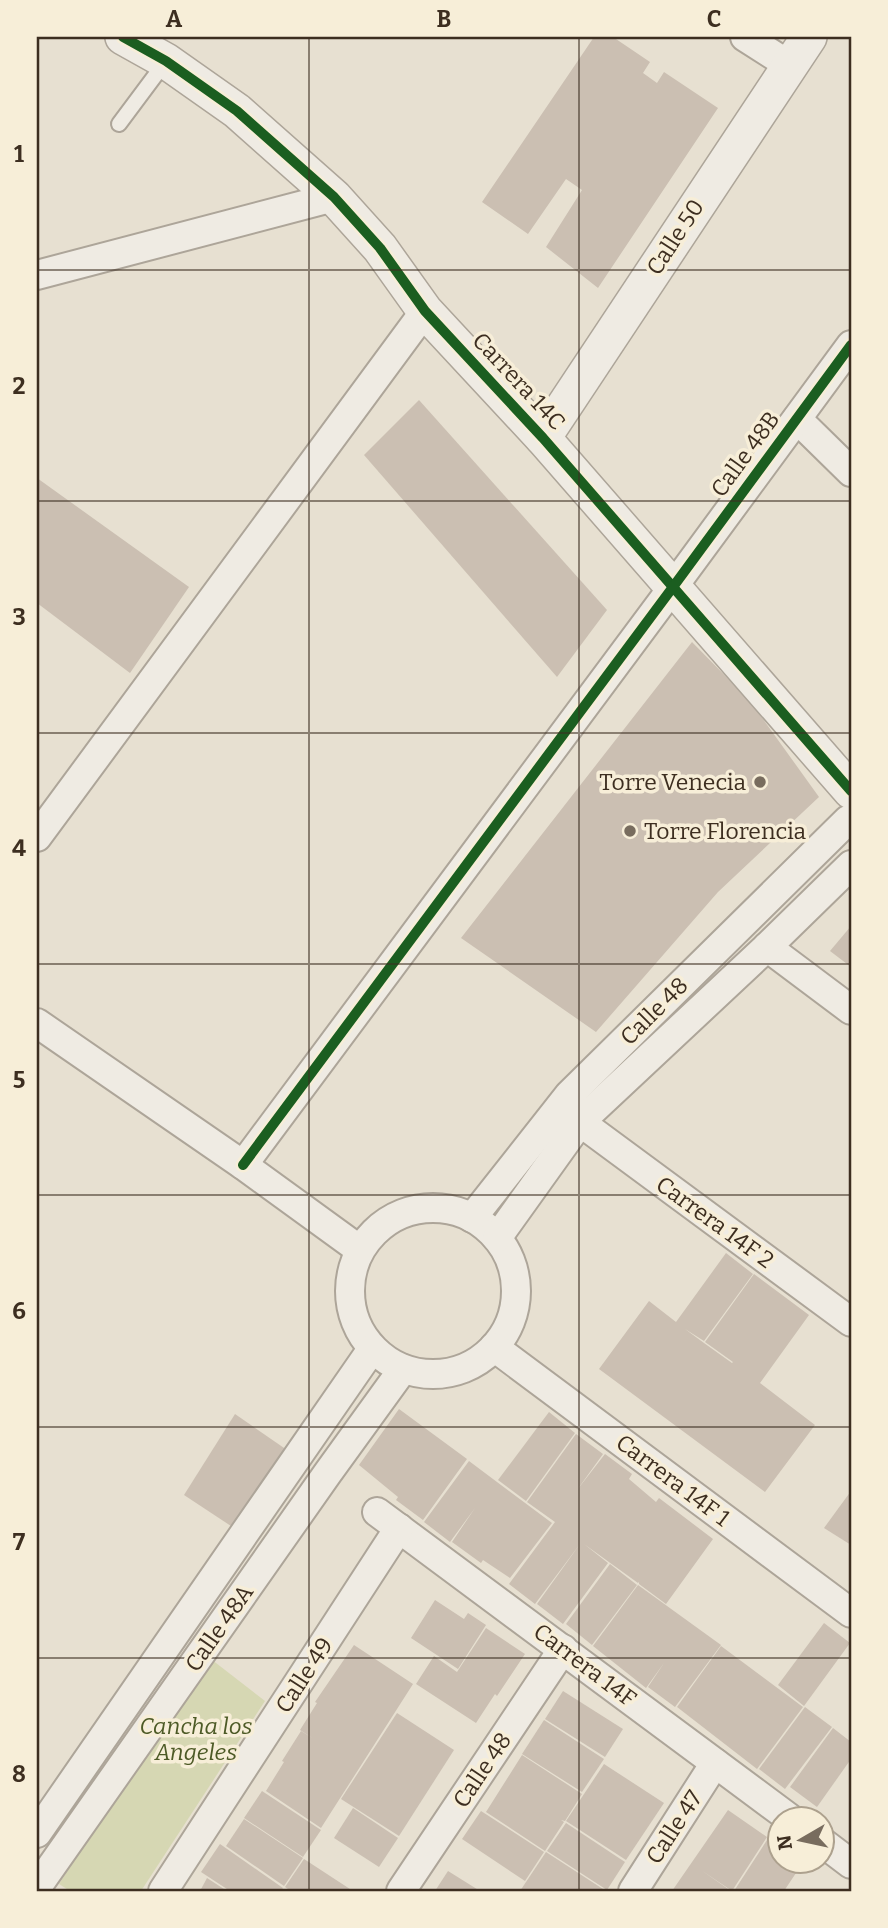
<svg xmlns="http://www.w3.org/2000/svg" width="888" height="1928" font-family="Bitter,serif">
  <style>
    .green { fill: #d6d7b3 }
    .building { fill: #cbbfb2 }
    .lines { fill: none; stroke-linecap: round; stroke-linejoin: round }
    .service-casing { stroke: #ada599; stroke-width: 18 }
    .minor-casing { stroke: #ada599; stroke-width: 32 }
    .tertiary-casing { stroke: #ada599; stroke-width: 38 }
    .service { stroke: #efebe3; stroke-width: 14 }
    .minor { stroke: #efebe3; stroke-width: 28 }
    .tertiary { stroke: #efebe3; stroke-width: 35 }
    .cycleway-casing { stroke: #f7eed8; stroke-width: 15 }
    .cycleway { stroke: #1b5e20; stroke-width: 10 }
    .grid { fill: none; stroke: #3d2e20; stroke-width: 2; stroke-opacity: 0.55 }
    .poi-dot { fill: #786c5e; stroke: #f7eed8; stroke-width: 2.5 }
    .labels { text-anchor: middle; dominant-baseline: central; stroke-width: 7; stroke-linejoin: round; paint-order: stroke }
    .street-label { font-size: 23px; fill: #3d2e20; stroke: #f7eed8 }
    .poi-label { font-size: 23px; fill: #3d2e20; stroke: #f7eed8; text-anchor: end }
    .park-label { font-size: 23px; font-style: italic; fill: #4d5a26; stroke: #f7eed8 }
    .neatline { fill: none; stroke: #3d2e20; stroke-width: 2.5 }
    .grid-label { font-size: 23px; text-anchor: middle; font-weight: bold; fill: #3d2e20 }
  </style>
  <rect width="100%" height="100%" fill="#e7e0d1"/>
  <!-- green -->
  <polygon class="green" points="207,1656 265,1701 141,1891 70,1891 59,1884"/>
  <!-- building -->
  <g class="building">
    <polygon points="594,37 613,37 650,62 643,73 657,83 664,72 718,108 598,288 546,247 582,190 566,179 528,234 482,202"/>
    <polygon points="419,400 607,610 557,677 364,455"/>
    <polygon points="37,478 189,587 130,673 37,603"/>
    <polygon points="692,642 750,701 819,797 718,892 596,1032 461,938"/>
    <polygon points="851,926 851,967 830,951"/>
    <polygon points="726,1253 753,1274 704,1341 685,1329 704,1343 732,1363 733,1362 705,1342 754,1274 809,1315 760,1383 815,1425 765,1492 599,1369 649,1301 676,1322"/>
    <polygon points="399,1409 467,1459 423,1520 396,1500 398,1497 359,1465"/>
    <polygon points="549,1412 575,1433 526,1501 498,1480"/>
    <polygon points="235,1414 287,1450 234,1528 184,1495"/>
    <polygon points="576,1434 603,1454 577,1490 605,1454 632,1474 629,1479 656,1502 659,1498 713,1539 666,1604 639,1584 639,1582 638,1583 584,1544 608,1563 563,1624 537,1604 580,1544 535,1604 509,1584 555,1522 527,1502"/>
    <polygon points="469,1461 552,1523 510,1578 483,1560 481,1563 452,1542 475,1508 450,1542 424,1522"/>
    <polygon points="851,1491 851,1545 824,1528"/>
    <polygon points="610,1564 637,1585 592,1645 566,1624"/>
    <polygon points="638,1585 721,1645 675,1707 648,1687 664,1663 646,1688 593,1646"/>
    <polygon points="435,1600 464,1619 468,1613 486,1625 458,1669 411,1638"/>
    <polygon points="824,1623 850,1643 804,1706 778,1685"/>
    <polygon points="486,1628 525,1654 497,1696 495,1694 476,1723 416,1684 434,1656 457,1672"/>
    <polygon points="354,1645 413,1684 321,1828 266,1791 284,1762 282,1761 301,1731 314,1739 300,1730 317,1703 315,1702"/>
    <polygon points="721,1646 803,1707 757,1769 677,1707"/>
    <polygon points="563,1691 623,1729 605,1757 545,1719"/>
    <polygon points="805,1707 832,1727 785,1789 759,1769"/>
    <polygon points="397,1713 454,1750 399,1836 341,1799"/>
    <polygon points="544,1720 604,1759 582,1792 522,1754"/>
    <polygon points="833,1728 851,1742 851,1759 817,1807 790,1787"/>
    <polygon points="522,1755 582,1794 565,1821 561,1820 564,1822 545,1851 486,1812"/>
    <polygon points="604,1764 664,1803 626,1860 566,1821"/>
    <polygon points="262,1791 321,1830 303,1857 244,1818"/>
    <polygon points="353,1808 398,1838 379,1867 334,1838"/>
    <polygon points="728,1810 767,1837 732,1891 701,1870 731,1891 672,1891"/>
    <polygon points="481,1811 544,1852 525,1881 462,1839"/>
    <polygon points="244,1819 303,1858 284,1886 226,1846"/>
    <polygon points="566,1823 625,1862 607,1890 547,1851"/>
    <polygon points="767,1840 780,1849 780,1862 798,1862 802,1864 784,1891 734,1891"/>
    <polygon points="220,1844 283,1888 281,1891 230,1891 201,1872"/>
    <polygon points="546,1852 606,1891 520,1891"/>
    <polygon points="304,1859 353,1891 291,1891 285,1887"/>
    <polygon points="448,1871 480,1891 435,1891"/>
    <polygon points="207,1878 227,1891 200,1891"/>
  </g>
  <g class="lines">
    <!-- service casing -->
    <g class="service-casing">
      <polyline id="service" points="119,124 166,61"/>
    </g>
    <!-- minor casing -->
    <g class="minor-casing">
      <g id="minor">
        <polyline points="745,37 789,65"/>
        <polyline points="37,275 334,197"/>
        <polyline points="797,419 851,472"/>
        <polyline points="37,837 425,311"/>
        <polyline points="767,947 851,1010"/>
        <polyline points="37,1023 243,1165 360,1250"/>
        <polyline points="580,1122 851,1322"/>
        <polyline points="243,1165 673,587 851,345"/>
        <circle cx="433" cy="1291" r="83"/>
        <polyline points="472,1218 569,1095 848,820 851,820"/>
        <polyline points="497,1238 580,1122 767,947 851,865"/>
        <polyline points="494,1347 851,1613"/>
        <polyline points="377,1512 792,1820"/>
        <polyline points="37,1833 372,1349"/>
        <polyline points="822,1842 851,1864"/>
        <polyline points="37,1887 327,1474 403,1369"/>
        <polyline points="163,1891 399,1528"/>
        <polyline points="401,1891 563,1649"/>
        <polyline points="633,1891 715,1763"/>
      </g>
    </g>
    <!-- tertiary casing -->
    <g class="tertiary-casing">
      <g id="tertiary">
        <polyline points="123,37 166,61 237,111 334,197 380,248 425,311 543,438 851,791"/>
        <polyline points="543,438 809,37"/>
      </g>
    </g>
    <!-- service -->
    <use href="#service" class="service"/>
    <!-- minor -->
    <use href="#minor" class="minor"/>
    <!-- tertiary -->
    <use href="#tertiary" class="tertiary"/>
    <!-- cycleway casing -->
    <g class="cycleway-casing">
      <g id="cycleway">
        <polyline points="123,37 166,61 237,111 334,197 380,248 425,311 543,438 851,791"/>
        <polyline points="243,1165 673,587 851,345"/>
      </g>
    </g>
    <!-- cycleway -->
    <use href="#cycleway" class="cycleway"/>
  </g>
  <!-- grid -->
  <path class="grid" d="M309,37V1891M579,37V1891M37,270H851M37,501H851M37,733H851M37,964H851M37,1195H851M37,1427H851M37,1658H851"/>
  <!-- markers -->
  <g class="poi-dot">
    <circle cx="760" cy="782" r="7"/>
    <circle cx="630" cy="831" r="7"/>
  </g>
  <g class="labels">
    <!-- street labels -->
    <g class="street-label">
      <text transform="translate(675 237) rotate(-57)">Calle 50</text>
      <text transform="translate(519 381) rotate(47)">Carrera 14C</text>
      <text transform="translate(745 454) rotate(-54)">Calle 48B</text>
      <text transform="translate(654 1011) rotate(-45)">Calle 48</text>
      <text transform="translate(715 1222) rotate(36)">Carrera 14F 2</text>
      <text transform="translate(673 1480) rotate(37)">Carrera 14F 1</text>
      <text transform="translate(219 1628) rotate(-55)">Calle 48A</text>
      <text transform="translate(585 1665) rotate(37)">Carrera 14F</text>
      <text transform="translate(304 1675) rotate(-57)">Calle 49</text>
      <text transform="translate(482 1770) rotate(-56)">Calle 48</text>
      <text transform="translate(674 1827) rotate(-57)">Calle 47</text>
    </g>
    <!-- poi labels -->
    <g class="poi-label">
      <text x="746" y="782">Torre Venecia</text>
      <text x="644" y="831" text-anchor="start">Torre Florencia</text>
    </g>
    <!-- park labels -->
    <g class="park-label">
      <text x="196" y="1726">Cancha los<tspan x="196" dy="26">Angeles</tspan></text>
    </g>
  </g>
  <!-- border -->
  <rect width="888" height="1928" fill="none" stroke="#f7eed8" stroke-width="77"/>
  <!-- north arrow -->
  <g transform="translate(801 1840) rotate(261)"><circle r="33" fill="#f7eed8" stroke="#ada18e" stroke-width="2"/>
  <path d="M0-5L12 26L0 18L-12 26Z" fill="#786c5e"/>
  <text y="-10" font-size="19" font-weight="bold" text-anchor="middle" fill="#3d2e20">N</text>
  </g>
  <rect x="38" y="38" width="812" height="1852" class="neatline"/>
  <g class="grid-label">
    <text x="174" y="27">A</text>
    <text x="444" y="27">B</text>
    <text x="714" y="27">C</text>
    <text x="19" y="162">1</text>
    <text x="19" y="394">2</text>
    <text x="19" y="625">3</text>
    <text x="19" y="856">4</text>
    <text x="19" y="1088">5</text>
    <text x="19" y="1319">6</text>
    <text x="19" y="1550">7</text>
    <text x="19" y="1782">8</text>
  </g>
</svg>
